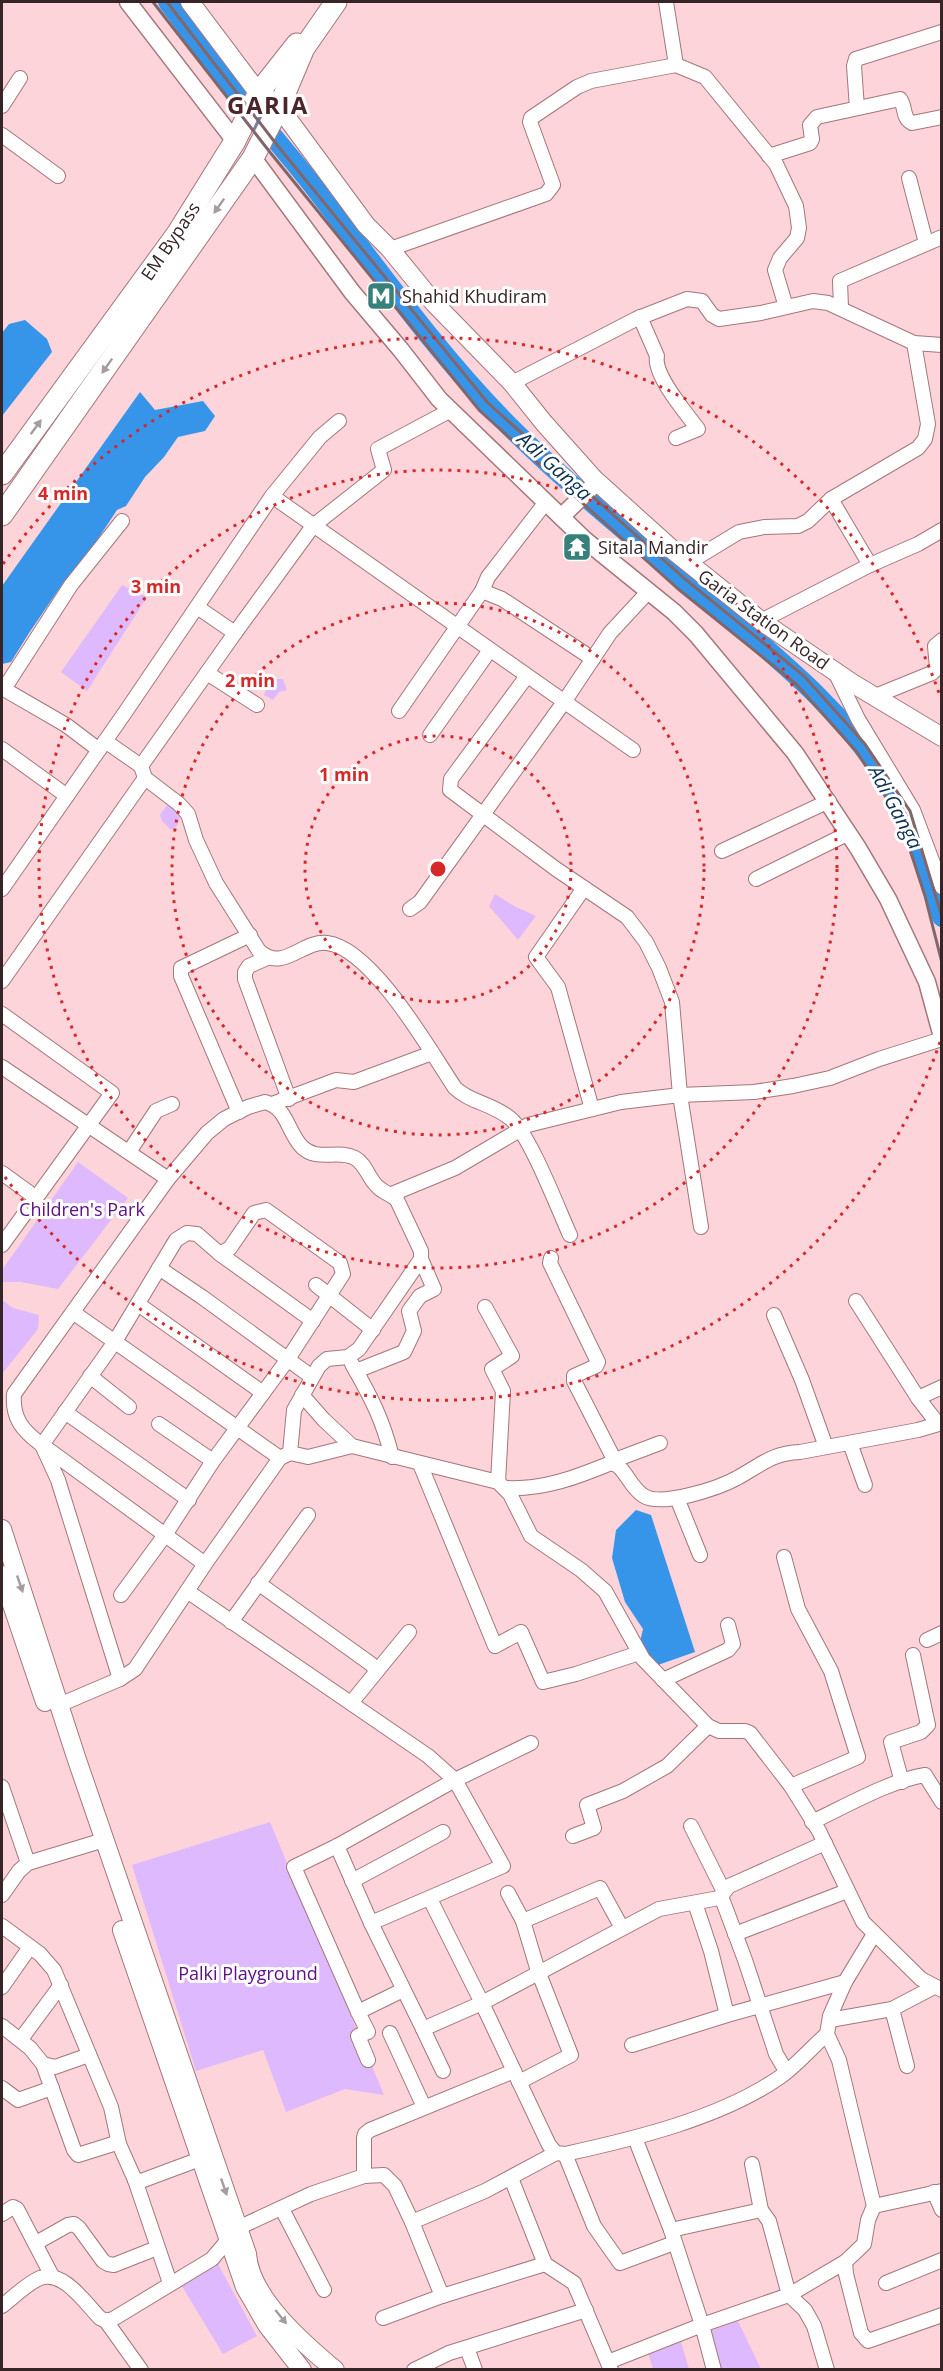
<svg xmlns="http://www.w3.org/2000/svg" width="943" height="2371" font-family="'Open Sans',sans-serif">
  <style>
    .green { fill: #dfb9fe }
    .water { fill: #3795e9 }
    .lines { fill: none; stroke-linecap: round; stroke-linejoin: round }
    .river { stroke: #3795e9; stroke-width: 20 }
    .minor-casing { stroke: #a4767c; stroke-width: 16 }
    .tertiary-casing { stroke: #a4767c; stroke-width: 19 }
    .secondary-casing { stroke: #a4767c; stroke-width: 20 }
    .primary-casing { stroke: #a4767c; stroke-width: 23 }
    .minor { stroke: #fff; stroke-width: 14 }
    .tertiary { stroke: #fff; stroke-width: 16 }
    .secondary { stroke: #fff; stroke-width: 18 }
    .primary { stroke: #fff; stroke-width: 21 }
    .rail { stroke: #81666a; stroke-width: 3 }
    .oneway { fill: #a59c9d }
    .ring { fill: none; stroke: #d62828; stroke-width: 3; stroke-dasharray: 3 6 }
    .labels { text-anchor: middle; dominant-baseline: central; stroke-width: 6; stroke-linejoin: round; paint-order: stroke }
    .street-label { font-size: 18px; fill: #362426; stroke: #fff }
    .poi-label { font-size: 18px; fill: #362426; stroke: #fff; text-anchor: start }
    .park-label { font-size: 18px; fill: #61108b; stroke: #fff }
    .water-label { font-size: 20px; font-style: italic; fill: #093051; stroke: #fff }
    .district-label { font-size: 24px; font-weight: bold; letter-spacing: 1.5px; fill: #4c252c; stroke: #fff }
    .centre { fill: #d62828; stroke: #fff; stroke-width: 3 }
    .ring-label { font-size: 18px; text-anchor: middle; font-weight: bold; fill: #d62828; stroke: #fff; stroke-width: 6; stroke-linejoin: round; paint-order: stroke }
  </style>
  <rect width="100%" height="100%" fill="#fdd4d9"/>
  <!-- green -->
  <g class="green">
    <polygon points="122,585 147,597 87,691 61,672"/>
    <polygon points="277,679 283,679 287,690 279,692 273,700 264,695 268,684"/>
    <polygon points="170,801 183,810 177,826 171,830 162,821 160,815"/>
    <polygon points="495,894 514,906 536,916 518,940 489,906"/>
    <polygon points="78,1162 128,1198 58,1289 20,1282 2,1282 2,1270"/>
    <polygon points="2,1300 13,1308 39,1315 38,1329 2,1374"/>
    <polygon points="270,1822 384,2095 345,2089 286,2112 263,2050 196,2071 132,1865"/>
    <polygon points="216,2260 257,2336 223,2354 180,2283"/>
    <polygon points="738,2321 761,2369 716,2369 704,2333"/>
    <polygon points="681,2342 689,2369 653,2369 648,2353"/>
  </g>
  <!-- water -->
  <g class="water">
    <polygon points="25,320 47,339 52,352 2,416 2,333 9,324"/>
    <polygon points="140,392 155,410 203,401 215,416 205,431 178,437 164,457 145,477 126,506 117,510 90,551 59,589 29,633 11,662 2,664 2,586"/>
    <polygon points="636,1510 651,1515 695,1652 655,1666 639,1646 643,1629 625,1602 612,1558 616,1530"/>
  </g>
  <g class="lines">
    <!-- river -->
    <path class="river" d="M168,2C191,32 213,64 238,94C263,125 290,156 315,188C377,268 436,352 507,424C574,491 650,551 723,612C782,662 847,715 887,782C912,825 928,870 942,917"/>
    <!-- minor casing -->
    <g class="minor-casing">
      <g id="minor">
        <polyline points="666,2 676,65"/>
        <polyline points="2,106 20,78"/>
        <polyline points="857,108 854,66 856,59 942,32"/>
        <polyline points="2,135 58,176"/>
        <path d="M769,156L810,143L812,139L810,125L817,117L900,99C906,107 902,118 912,123L942,117"/>
        <polyline points="909,178 926,243"/>
        <polyline points="390,249 546,194 553,185 530,122 531,118 577,87 591,81 676,65 705,77 776,164 796,206 799,228 797,238 780,258 775,270 786,307"/>
        <polyline points="841,308 840,281 942,237"/>
        <path d="M640,317L657,356C653,375 687,414 698,429L676,438"/>
        <polyline points="512,383 636,319 687,299 702,301 712,315 719,319 761,313 813,301 828,303 914,343 942,345"/>
        <polyline points="272,496 320,437 339,421"/>
        <polyline points="688,563 739,532 764,527 798,526 808,521 831,499"/>
        <polyline points="870,565 831,499 918,448 925,439 928,424 914,343"/>
        <polyline points="482,591 488,577 546,502"/>
        <polyline points="197,607 235,633 313,526 384,470 378,449 451,410"/>
        <polyline points="761,621 870,565 918,544 942,530"/>
        <path d="M235,633L141,766L145,778L179,804L188,814L196,840L216,883L259,951C283,973 302,940 327,943C372,948 431,1052 455,1088C471,1103 492,1103 511,1119C530,1135 558,1209 570,1235"/>
        <polyline points="835,672 858,719 913,810 942,887"/>
        <polyline points="207,673 257,705"/>
        <polyline points="527,676 451,779 450,790 556,869 627,917 646,942 659,968 672,1002 680,1095 701,1227"/>
        <polyline points="2,688 66,725 99,750"/>
        <polyline points="4,689 71,585 122,521"/>
        <polyline points="873,697 932,673 937,668 935,646 942,640"/>
        <polyline points="399,711 482,591 502,599 593,659"/>
        <polyline points="430,735 490,650"/>
        <polyline points="105,741 141,766"/>
        <polyline points="2,749 67,796"/>
        <polyline points="722,851 829,801"/>
        <polyline points="756,879 849,833"/>
        <polyline points="584,888 536,957 558,987 592,1109"/>
        <polyline points="2,889 124,714 272,496 633,750"/>
        <polyline points="410,909 420,902 564,702 610,633 648,592"/>
        <polyline points="267,958 249,966 245,972 245,979 289,1099"/>
        <polyline points="2,981 145,778"/>
        <polyline points="2,1014 112,1093 2,1245"/>
        <polyline points="2,1067 168,1179"/>
        <polyline points="272,1104 336,1080 354,1082 432,1053"/>
        <polyline points="239,1112 181,976 181,968 250,935"/>
        <polyline points="129,1152 156,1111 172,1104"/>
        <polyline points="2,1173 35,1197"/>
        <polyline points="392,1194 455,1168 528,1125 621,1102 680,1095 754,1092 793,1086 830,1078 879,1059 942,1039"/>
        <path d="M551,1258L550,1263L598,1362L596,1366L574,1376V1381L617,1465C628,1474 631,1488 644,1496C662,1507 719,1488 737,1478C760,1466 771,1453 800,1452L918,1430L942,1423"/>
        <polyline points="159,1268 202,1297 312,1377"/>
        <polyline points="316,1285 373,1330"/>
        <polyline points="856,1301 918,1398 938,1424"/>
        <polyline points="138,1304 263,1393"/>
        <polyline points="485,1307 512,1356 492,1369 503,1391 498,1482"/>
        <polyline points="74,1313 280,1458"/>
        <polyline points="774,1315 802,1380 826,1447"/>
        <path d="M352,1364C371,1397 383,1420 392,1457"/>
        <polyline points="356,1371 404,1352 414,1331 409,1311 420,1296 434,1289 421,1259"/>
        <polyline points="90,1376 129,1407"/>
        <polyline points="302,1395 324,1420 352,1446 498,1482 510,1494 531,1536 581,1570 605,1591 643,1659 708,1726 719,1731 745,1731 750,1733 791,1786 819,1831 863,1922 921,1979 942,1990"/>
        <polyline points="918,1398 942,1387"/>
        <polyline points="65,1412 189,1500"/>
        <polyline points="159,1424 213,1461"/>
        <polyline points="850,1443 865,1485"/>
        <path d="M290,1453L294,1410L319,1366L327,1359L348,1357L359,1349L421,1259V1251L397,1200C391,1194 384,1193 378,1187C369,1180 366,1164 355,1158C338,1149 317,1162 302,1147C287,1132 288,1108 265,1102L248,1107L224,1119L207,1133L168,1179L14,1394C12,1419 23,1431 42,1445L114,1343L176,1240L187,1233L197,1234L220,1254L313,1321"/>
        <polyline points="615,1460 660,1443"/>
        <polyline points="420,1464 495,1646 521,1632 543,1682 576,1674 639,1653"/>
        <path d="M506,1488C543,1490 577,1477 611,1463L617,1465"/>
        <polyline points="677,1498 700,1555"/>
        <polyline points="784,1557 798,1609 831,1671 858,1757 791,1786"/>
        <polyline points="258,1583 371,1664 377,1671 351,1703"/>
        <polyline points="187,1591 428,1756 455,1780 503,1866 371,1923 423,2029 482,2003 430,1899"/>
        <polyline points="121,1595 165,1535 213,1461 288,1359 343,1274 340,1263 266,1210 254,1213 230,1248 220,1254"/>
        <polyline points="231,1622 308,1515"/>
        <polyline points="927,1640 942,1633"/>
        <polyline points="377,1671 409,1632"/>
        <polyline points="120,1679 58,1480 42,1445 205,1564"/>
        <polyline points="663,1680 728,1650 733,1644 728,1625"/>
        <polyline points="59,1705 120,1679 135,1669 205,1564 280,1458 290,1453 308,1457 352,1446"/>
        <polyline points="902,1782 891,1742 921,1732 928,1725 913,1655"/>
        <polyline points="2,1787 28,1863"/>
        <path d="M812,1822C844,1807 891,1780 925,1775L942,1802"/>
        <polyline points="691,1826 724,1892"/>
        <polyline points="573,1836 594,1828 587,1805 623,1791 667,1766 708,1726"/>
        <polyline points="337,1846 371,1923"/>
        <polyline points="352,1881 443,1832"/>
        <polyline points="508,1893 523,1921 538,1971 571,2055 519,2082"/>
        <polyline points="2,1895 19,1871 28,1863 104,1840"/>
        <polyline points="721,1896 745,1960 776,2054 786,2071"/>
        <polyline points="695,1903 711,1951 727,2015"/>
        <polyline points="523,1921 600,1888 622,1928"/>
        <polyline points="2,1926 40,1954 54,1970 111,2107 119,2144"/>
        <polyline points="735,1934 847,1891"/>
        <polyline points="874,1934 845,1982 830,2016 827,2034 839,2060 874,2206"/>
        <polyline points="2,1987 30,1947"/>
        <polyline points="403,1990 358,2012 294,1867 337,1846 455,1780 531,1743"/>
        <polyline points="358,2012 368,2032 358,2036 368,2060"/>
        <polyline points="830,2020 892,2009"/>
        <polyline points="2,2026 30,2048 43,2064 74,2150 78,2155 113,2144 119,2144 135,2180 141,2181 200,2159"/>
        <polyline points="423,2029 443,2071"/>
        <polyline points="390,2033 424,2107"/>
        <polyline points="21,2039 61,1985"/>
        <polyline points="632,2045 727,2015 845,1982"/>
        <polyline points="43,2064 55,2067 89,2055"/>
        <polyline points="907,2066 892,2009 934,1987"/>
        <path d="M514,2071L549,2145L556,2153L565,2154C634,2139 721,2118 780,2077C797,2065 811,2048 827,2034"/>
        <polyline points="2,2088 18,2100 52,2088"/>
        <polyline points="635,2138 671,2230 702,2325 789,2295 845,2262"/>
        <polyline points="565,2154 594,2226 620,2263 674,2243"/>
        <polyline points="752,2164 761,2210 769,2221 789,2295 805,2310 814,2326 827,2370"/>
        <polyline points="364,2176 384,2175 395,2186 412,2222 485,2191 556,2153"/>
        <polyline points="511,2178 545,2264"/>
        <polyline points="135,2180 170,2283"/>
        <polyline points="942,2191 874,2206 868,2220 864,2244 845,2262 846,2274 861,2333 868,2341 942,2315"/>
        <polyline points="934,2192 942,2210"/>
        <polyline points="282,2209 324,2290"/>
        <polyline points="2,2214 13,2207 17,2209 52,2276"/>
        <polyline points="412,2222 442,2296"/>
        <polyline points="671,2230 761,2210"/>
        <polyline points="36,2243 68,2225 74,2224 79,2228 103,2261 108,2264 114,2265 157,2248"/>
        <polyline points="886,2283 942,2260"/>
        <path d="M2,2306C14,2297 26,2284 40,2278C64,2270 85,2303 100,2318L106,2321L113,2319L212,2259L238,2228L311,2194L364,2176V2138L365,2134L370,2130L514,2071L482,2003L659,1909L719,1898L729,1886L825,1843"/>
        <polyline points="383,2318 442,2296 545,2264 574,2283 611,2370"/>
        <polyline points="106,2321 141,2370"/>
        <polyline points="467,2348 475,2370"/>
        <polyline points="608,2362 702,2325 714,2370"/>
        <polyline points="414,2370 449,2353 586,2310"/>
      </g>
    </g>
    <!-- tertiary casing -->
    <g class="tertiary-casing">
      <g id="tertiary">
        <polyline points="128,2 235,141"/>
        <polyline points="253,158 352,292 401,350 439,399 585,540 674,612 696,634 795,753 858,848 888,899 927,982 942,1037"/>
        <polyline points="561,517 597,482"/>
      </g>
    </g>
    <!-- secondary casing -->
    <g class="secondary-casing">
      <g id="secondary">
        <polyline points="190,2 254,87 279,107 366,225 390,249 434,303 512,383 544,423 594,479 675,552 761,621 852,683 942,737"/>
        <path d="M2,1529L76,1757L247,2254C250,2298 304,2344 335,2370"/>
        <polyline points="2,1575 45,1702"/>
        <polyline points="122,1930 245,2287 267,2325 302,2370"/>
      </g>
    </g>
    <!-- primary casing -->
    <g class="primary-casing">
      <g id="primary">
        <polyline points="2,474 177,234 235,141 259,92 297,44"/>
        <polyline points="2,515 253,158 279,107 304,48 336,2"/>
      </g>
    </g>
    <!-- minor -->
    <use href="#minor" class="minor"/>
    <!-- tertiary -->
    <use href="#tertiary" class="tertiary"/>
    <!-- secondary -->
    <use href="#secondary" class="secondary"/>
    <!-- primary -->
    <use href="#primary" class="primary"/>
    <!-- rail -->
    <g class="rail">
      <polyline points="153,2 269,151 480,411 677,588 796,684 856,751 899,816 925,896 942,963"/>
      <polyline points="167,2 277,145 488,403 685,579 804,676 865,744 910,811 942,917"/>
    </g>
  </g>
  <!-- one-way arrows -->
  <defs><path id="oneway-solid" d="M-6-.8H1V-3.2L6.5 0L1 3.2V.8H-6Z" transform="scale(1.5)"/></defs>
  <g class="oneway">
    <use href="#oneway-solid" transform="translate(219 206) rotate(125)"/>
    <use href="#oneway-solid" transform="translate(107 366) rotate(125)"/>
    <use href="#oneway-solid" transform="translate(36 427) rotate(-54)"/>
    <use href="#oneway-solid" transform="translate(20 1584) rotate(71)"/>
    <use href="#oneway-solid" transform="translate(224 2187) rotate(71)"/>
    <use href="#oneway-solid" transform="translate(281 2317) rotate(51)"/>
  </g>
  <!-- distance rings -->
  <g class="ring">
    <circle cx="438" cy="869" r="133"/>
    <circle cx="438" cy="869" r="266"/>
    <circle cx="438" cy="869" r="399"/>
    <path d="M940 1042A531 531 0 0 1 3 1174M3 564A531 531 0 0 1 940 696"/>
  </g>
  <!-- icons -->
  <defs>
    <g id="metro-square" transform="scale(1.5)"><rect x="-9" y="-9" width="18" height="18" rx="4" fill="#38807b" stroke="#fff"/><path d="M-5.5 5V-5H-3L0 0L3-5H5.5V5H3V-.5L0 4L-3-.5V5Z" fill="#fff"/></g>
    <g id="temple-square" transform="scale(1.5)"><rect x="-9" y="-9" width="18" height="18" rx="4" fill="#38807b" stroke="#fff"/><path d="M0-6L5-2H3V0L6.5 2.5H4V6H1.5V3h-3V6H-4V2.5H-6.5L-3 0V-2H-5Z" fill="#fff"/></g>
  </defs>
  <g fill-rule="evenodd">
    <use href="#metro-square" x="381" y="296"/>
    <use href="#temple-square" x="577" y="547"/>
  </g>
  <g class="labels">
    <!-- street labels -->
    <g class="street-label">
      <text transform="translate(170 241) rotate(-56)">EM Bypass</text>
      <text transform="translate(764 619) rotate(36)">Garia Station Road</text>
    </g>
    <!-- poi labels -->
    <g class="poi-label">
      <text x="402" y="296">Shahid Khudiram</text>
      <text x="598" y="547">Sitala Mandir</text>
    </g>
    <!-- park labels -->
    <g class="park-label">
      <text x="82" y="1209">Children's Park</text>
      <text x="248" y="1973">Palki Playground</text>
    </g>
    <!-- water labels -->
    <g class="water-label">
      <text transform="translate(555 466) rotate(42)">Adi Ganga</text>
      <text transform="translate(896 807) rotate(62)">Adi Ganga</text>
    </g>
    <!-- district labels -->
    <g class="district-label">
      <text x="268" y="104">GARIA</text>
    </g>
  </g>
  <circle cx="438" cy="869" r="9" class="centre"/>
  <g class="ring-label">
    <text x="63" y="500">4 min</text>
    <text x="156" y="593">3 min</text>
    <text x="250" y="687">2 min</text>
    <text x="344" y="781">1 min</text>
  </g>
  <!-- border -->
  <rect width="943" height="2371" fill="none" stroke="#362426" stroke-width="6"/>
</svg>
